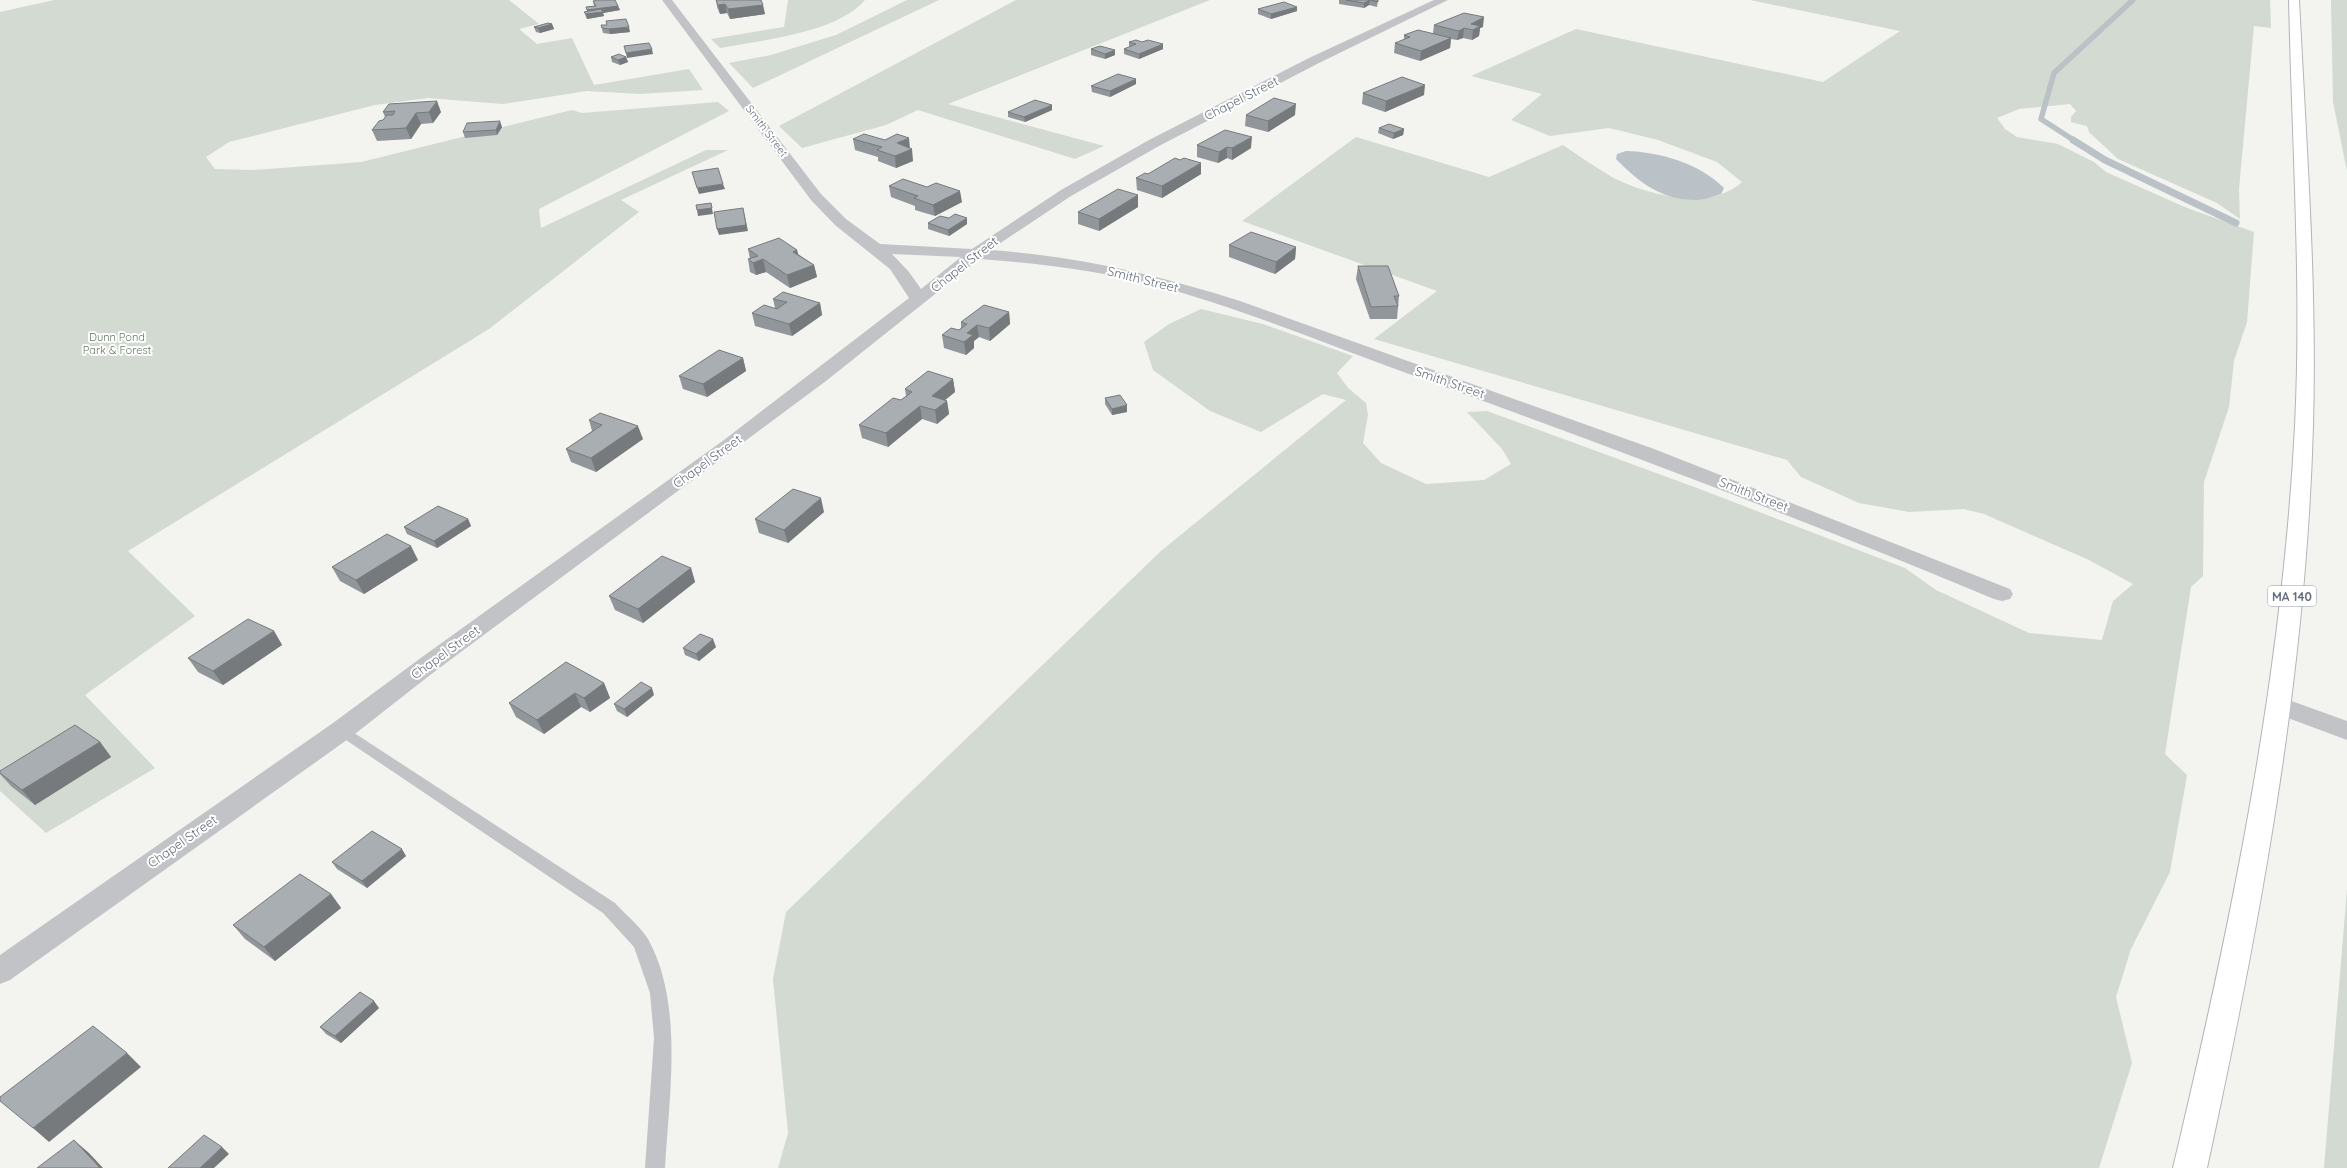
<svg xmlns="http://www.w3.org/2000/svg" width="2347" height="1168" font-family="Quicksand,sans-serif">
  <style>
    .green { fill: #d3dad1 }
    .water { fill: #bbc2c7 }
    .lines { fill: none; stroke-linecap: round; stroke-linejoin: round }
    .stream-far1 { stroke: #bbc2c7; stroke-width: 5.5 }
    .stream { stroke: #bbc2c7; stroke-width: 7 }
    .trunk-casing { stroke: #b4b5b8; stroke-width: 2 }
    .service { fill: #c1c3c6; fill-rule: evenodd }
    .minor { fill: #c1c3c6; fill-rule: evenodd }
    .trunk { fill: #fff; fill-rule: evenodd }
    .wall { fill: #91969a }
    .shaded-wall { fill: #767a7d }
    .building { fill: #a9aeb3; stroke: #767a7d }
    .labels { text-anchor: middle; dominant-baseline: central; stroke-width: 4; stroke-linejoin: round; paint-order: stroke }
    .far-street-label { font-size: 11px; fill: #666f7d; stroke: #fff }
    .far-park-label { font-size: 11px; fill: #647564; stroke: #fff }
    .shield { fill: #fff; stroke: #949aa4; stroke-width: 1 }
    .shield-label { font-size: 12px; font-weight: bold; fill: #666f7d }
    .street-label { font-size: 13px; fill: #666f7d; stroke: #fff }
  </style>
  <rect width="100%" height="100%" fill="#f3f3f0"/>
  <!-- green -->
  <g class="green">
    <polygon points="54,0 509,0 539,24 519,29 537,44 572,38 594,85 689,69 703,90 640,94 587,91 503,104 428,98 375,105 229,142 206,157 215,169 253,170 361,162 572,110 582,113 718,102 729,111 539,209 541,228 706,150 728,150 621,200 639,212 489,329 128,551 195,616 85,695 155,768 46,833 0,791 0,12"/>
    <path d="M788,0H865C837,33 762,40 720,48L711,39L784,27Z"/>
    <polygon points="907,0 939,0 753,88 729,63 771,55 836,35"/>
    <polygon points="1016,0 1210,0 948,104 1104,146 1075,159 918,110 886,125 802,148 779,126"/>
    <path d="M1750,0H2270L2271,28L2254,26L2239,189L2240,219L2217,203L2118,159L2089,132L2087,126L2071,122V117L2076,111L2070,104L2019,109L1997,118L2005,129L2017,137L2058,144L2094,162L2106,172L2187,208L2254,232L2247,322L2234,361L2229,407L2204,482L2203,576L2191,587L2165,754L2187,775L2170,872L2131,949L2116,997L2132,1063L2099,1168H778L788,1133L773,979L786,912L1161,551L1346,400L1323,394L1261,432L1210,411L1153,370L1144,342L1169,324L1201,309L1263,324L1353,356L1337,373L1348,388L1366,403L1368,415L1363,443L1381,463L1426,484L1484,480L1511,464L1502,449L1467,412L1487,411L1697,488L1905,568L1936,590L2029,633L2102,640L2113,601L2133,584L2089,560L1984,514L1964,509L1909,512L1859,503L1801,477L1787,460L1374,339L1437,291L1242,221L1356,137L1489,177L1563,145C1579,156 1595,167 1612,177C1645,195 1713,211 1742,182L1717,162L1658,140L1609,128L1550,136L1511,120L1542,94L1471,76L1576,29L1823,82L1900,31Z"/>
    <polygon points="2331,0 2347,0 2347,171 2333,102"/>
    <polygon points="2347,889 2347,1168 2324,1168"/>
  </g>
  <!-- water -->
  <path class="water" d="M1626,151C1660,152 1699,163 1724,188L1721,194C1714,196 1704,200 1697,200C1661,200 1640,183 1616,159L1617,154Z"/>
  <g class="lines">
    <!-- stream-far1 -->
    <polyline class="stream-far1" points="2075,141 2041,119 2054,73 2133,0"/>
    <!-- stream -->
    <polyline class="stream" points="2073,140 2105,160 2236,223"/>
    <!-- trunk casing -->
    <g class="trunk-casing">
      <path id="trunk" d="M2289,0H2299C2306,142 2317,284 2313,426C2306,676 2260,923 2207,1168H2173C2231,924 2282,678 2295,426C2302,285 2292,142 2289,0Z"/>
    </g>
    <!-- service -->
    <path class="service" d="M342,725L615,903C625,914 640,926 648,939C684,1004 669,1096 665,1168H645L654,1038L650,993L634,947L603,913L337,734L335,730L337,726Z"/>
    <!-- minor -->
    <g class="minor">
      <path d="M662,0H672L821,194L846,219L880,244L972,249L1061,190L1149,140L1309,58L1434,0H1448L1317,64L1159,146L1071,196L990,250C1076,256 1158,275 1240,301L1654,449L2010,589L2013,594L2010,599L2002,601L1994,599C1805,520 1613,448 1420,378C1330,346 1242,308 1150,284C1094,270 1037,263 979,259L826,381L434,672L351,737L10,980L0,984V955L333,723L418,660L724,440L909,298L890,269L835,225L811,200ZM892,254L961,257L921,289L909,272Z"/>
      <polygon points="2278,696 2347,721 2347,740 2269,711 2266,705 2269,699"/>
    </g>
    <!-- trunk -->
    <use href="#trunk" class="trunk"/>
  </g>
  <!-- wall -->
  <g class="wall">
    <polygon points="716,0 761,0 765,14 730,19 727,13 720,14 717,7"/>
    <polygon points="1339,0 1378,0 1377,7 1369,5 1364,8 1339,4"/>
    <polygon points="593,1 618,6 620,10 603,13 604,16 587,19 586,17 584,12 587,11 586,7 594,6"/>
    <polygon points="1297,7 1297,11 1271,19 1258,14 1258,9"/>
    <polygon points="552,24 554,29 540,33 536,32 534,27"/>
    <polygon points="601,25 607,25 630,32 610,34 603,33"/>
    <polygon points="1434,25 1483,27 1480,28 1479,36 1472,40 1463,38 1457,40 1451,39 1450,48 1420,61 1394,53 1395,43 1404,40 1404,35 1433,33"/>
    <polygon points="1129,42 1163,49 1139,59 1124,54 1124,49 1129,47"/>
    <polygon points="1091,49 1115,55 1105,59 1091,55"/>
    <polygon points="611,57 626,57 628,62 620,65 612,62"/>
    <polygon points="1136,84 1110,97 1092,92 1091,86"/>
    <polygon points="1363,93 1424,95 1385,112 1362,104"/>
    <polygon points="389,104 441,112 433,123 421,124 411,139 377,141 372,130 383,120 385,117 383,112"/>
    <polygon points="1052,105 1052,110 1025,122 1008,117 1008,112"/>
    <polygon points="1246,115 1295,115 1268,132 1245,126"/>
    <polygon points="502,127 497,135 465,138 463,132"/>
    <polygon points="1379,128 1404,129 1403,135 1393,139 1378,133"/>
    <polygon points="853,139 910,149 913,161 896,168 878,161 878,157 855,150"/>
    <polygon points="1197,145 1251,148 1232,160 1227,158 1218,163 1197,157"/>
    <polygon points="1180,160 1201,163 1201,174 1162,198 1137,190 1136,178 1148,174"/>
    <polygon points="889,186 927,187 962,202 935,216 915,210 915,206 891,197"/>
    <polygon points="1138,195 1138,207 1099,231 1078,224 1078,212"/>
    <polygon points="928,223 967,224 949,236 928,229"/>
    <polygon points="1229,245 1296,247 1295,259 1275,274 1229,257"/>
    <polygon points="748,249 797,250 798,254 814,265 817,277 790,288 766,272 756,275 750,272 748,259 750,259"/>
    <polygon points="1358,266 1399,296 1397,319 1370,319 1356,279"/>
    <polygon points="773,299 820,303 822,315 792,336 755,326 752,313 775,308"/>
    <polygon points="1009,312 1010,324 990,341 979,337 974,341 974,348 966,355 944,348 942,335 959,330 961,328 961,322"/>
    <polygon points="743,358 746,371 707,397 683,389 679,376"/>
    <polygon points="953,379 955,392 945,400 947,401 949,414 937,424 922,419 888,447 862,438 859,425 901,400 906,396 905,389"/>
    <polygon points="1105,398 1127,412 1112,415 1105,404"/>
    <polygon points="589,420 643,439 596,472 571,462 566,449 592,431"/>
    <polygon points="824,512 788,543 759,533 755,519"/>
    <polygon points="468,519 471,526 437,548 407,534 404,527"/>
    <polygon points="418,560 364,594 340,581 332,567"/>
    <polygon points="691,568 695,582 643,623 615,610 609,596"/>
    <polygon points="274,631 282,645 223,685 198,672 188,658"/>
    <polygon points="716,647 699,661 685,655 683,648"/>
    <polygon points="604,683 610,698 590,712 581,707 544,734 516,717 509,703"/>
    <polygon points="654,695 627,717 617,711 614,704"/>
    <polygon points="100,742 111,757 35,805 11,786 0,774 0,771"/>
    <polygon points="406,856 367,888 337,869 332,862"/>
    <polygon points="331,894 341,908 275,961 245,939 233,925"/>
    <polygon points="379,1008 341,1043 326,1034 320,1027"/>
  </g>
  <!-- shaded-wall -->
  <g class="shaded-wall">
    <polygon points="1370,0 1369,5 1364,8 1364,3"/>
    <polygon points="725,4 727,13 720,14 718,5"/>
    <polygon points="763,5 765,14 730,19 728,9"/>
    <polygon points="618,6 620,10 603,13 604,16 587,19 586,14 588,14 587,10"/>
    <polygon points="1297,7 1297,11 1271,19 1271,14"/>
    <polygon points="1484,17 1483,27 1480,28 1479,36 1472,40 1473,30 1471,24"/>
    <polygon points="552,24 554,29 540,33 538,28"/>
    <polygon points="629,27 630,32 610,34 609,29"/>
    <polygon points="1464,28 1463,38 1457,40 1459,31"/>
    <polygon points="1451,38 1450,48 1420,61 1421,51"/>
    <polygon points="1163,44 1163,49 1139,59 1139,54"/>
    <polygon points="652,49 653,54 627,58 626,53"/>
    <polygon points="1115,50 1115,55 1105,59 1105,54"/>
    <polygon points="626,57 628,62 620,65 618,60"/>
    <polygon points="1136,79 1136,84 1110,97 1110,91"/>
    <polygon points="1425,85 1424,95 1385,112 1386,101"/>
    <polygon points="437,101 441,112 433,123 429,112"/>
    <polygon points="1296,104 1295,115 1268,132 1268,121"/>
    <polygon points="1052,105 1052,110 1025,122 1024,117"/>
    <polygon points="416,113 421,124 411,139 406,128"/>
    <polygon points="500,121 502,127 497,135 496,130"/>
    <polygon points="1404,129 1403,135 1393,139 1394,133"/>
    <polygon points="1252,137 1251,148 1232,160 1232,148"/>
    <polygon points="909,138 910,149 897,143"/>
    <polygon points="1227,147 1227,158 1218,163 1219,152"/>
    <polygon points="912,149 913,161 896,168 895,156"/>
    <polygon points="1201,163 1201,174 1162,198 1162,186"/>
    <polygon points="723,184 725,189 699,194 697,188"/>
    <polygon points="960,191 962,202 935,216 933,205"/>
    <polygon points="1138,195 1138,207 1099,231 1099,219"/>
    <polygon points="711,203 713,214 698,216 697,210"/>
    <polygon points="743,208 748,231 719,235 717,229"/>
    <polygon points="967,218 967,224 949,236 948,230"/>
    <polygon points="1296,247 1295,259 1275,274 1276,262"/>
    <polygon points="797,250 800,262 793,252"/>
    <polygon points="763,259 766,272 756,275 753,263"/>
    <polygon points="814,265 817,277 790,288 787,275"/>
    <polygon points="820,303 822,315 792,336 789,324"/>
    <polygon points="1009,312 1010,324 990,341 989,328"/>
    <polygon points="977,325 979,337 974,341 974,348 966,355 964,342 967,333"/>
    <polygon points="743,358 746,371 707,397 703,384"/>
    <polygon points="953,379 955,392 934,409 932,396"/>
    <polygon points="947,401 949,414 937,424 935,410"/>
    <polygon points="1127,405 1127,412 1112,415 1112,409"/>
    <polygon points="920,406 922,419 888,447 886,433"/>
    <polygon points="638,426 643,439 596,472 591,458"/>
    <polygon points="821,498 824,512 788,543 784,530"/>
    <polygon points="468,519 471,526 437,548 434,541"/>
    <polygon points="411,546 418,560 364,594 356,580"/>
    <polygon points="691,568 695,582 643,623 638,609"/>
    <polygon points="274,631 282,645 223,685 213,671"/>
    <polygon points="713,639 716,647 699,661 696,654"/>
    <polygon points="604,683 610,698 590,712 584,698"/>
    <polygon points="652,688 654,695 627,717 624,709"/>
    <polygon points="575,693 581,707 544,734 537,720"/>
    <polygon points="100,742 111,757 35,805 22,790"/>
    <polygon points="402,849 406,856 367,888 362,881"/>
    <polygon points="331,894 341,908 275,961 264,947"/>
    <polygon points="374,1001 379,1008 341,1043 335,1036"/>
    <polygon points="127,1053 141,1067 49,1142 33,1128"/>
    <polygon points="74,1140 89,1153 103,1168 100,1168"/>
    <polygon points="222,1147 229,1154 214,1168 200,1168"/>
  </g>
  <!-- building -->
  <g class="building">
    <polygon points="597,0 615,0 618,6 587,10 586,7 596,6 593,1"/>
    <polygon points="716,0 761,0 763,5 728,9 725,4 718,5"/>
    <polygon points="1346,0 1378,0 1378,2 1370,0 1364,3"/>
    <polygon points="1284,2 1297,7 1271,14 1258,9"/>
    <polygon points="601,9 603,12 586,14 584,12"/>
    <polygon points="1464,13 1484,17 1471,24 1480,26 1473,30 1464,28 1459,31 1434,25"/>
    <polygon points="626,19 629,27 609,29 602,28 601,25 607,25 606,21"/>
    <polygon points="548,23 552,24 538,28 534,27"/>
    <polygon points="1418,30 1451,38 1421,51 1395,43 1410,37 1404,35"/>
    <polygon points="1136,40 1142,42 1148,40 1163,44 1139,54 1124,49 1136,44 1129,42"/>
    <polygon points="649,43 652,49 626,53 624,46"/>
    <polygon points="1100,46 1115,50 1105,54 1091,49"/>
    <polygon points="619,54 626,57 618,60 611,57"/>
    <polygon points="1118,74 1136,79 1110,91 1091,86"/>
    <polygon points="1402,77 1425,85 1386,101 1363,93"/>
    <polygon points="1274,98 1296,104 1268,121 1246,115"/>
    <polygon points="1035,100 1052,105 1024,117 1008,112"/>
    <polygon points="437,101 429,112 416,113 406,128 372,130 379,121 383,120 387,115 393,115 395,111 383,112 389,104"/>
    <polygon points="500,121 496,130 463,132 467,123"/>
    <polygon points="1389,124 1404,129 1394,133 1379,128"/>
    <polygon points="1225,130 1252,137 1232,148 1227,147 1219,152 1197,145"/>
    <polygon points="864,134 885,140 897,134 909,138 897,143 912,149 895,156 877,150 882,147 853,139"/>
    <polygon points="1175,158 1180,160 1184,158 1201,163 1162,186 1136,178 1145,173 1148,174"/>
    <polygon points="718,168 723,184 697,188 692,172"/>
    <polygon points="903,179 927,187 936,183 960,191 933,205 914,198 918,196 889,186"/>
    <polygon points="1118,189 1138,195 1099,219 1078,212"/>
    <polygon points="711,203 712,208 697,210 696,205"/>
    <polygon points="743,208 746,225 717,229 714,212"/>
    <polygon points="955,214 967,218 948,230 928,223 940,216 949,218"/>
    <polygon points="1251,232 1296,247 1276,262 1229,245"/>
    <polygon points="779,238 797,250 793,252 814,265 787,275 763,259 753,263 748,259 758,256 748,249"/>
    <polygon points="1358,266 1388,266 1399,296 1394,296 1398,306 1371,307"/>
    <polygon points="783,292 820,303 789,324 752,313 764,305 777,309 787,302 773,299"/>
    <polygon points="984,305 1009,312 989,328 977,325 967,333 973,335 964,342 942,335 951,328 959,330 967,324 961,322"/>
    <polygon points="719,350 743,358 703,384 679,376"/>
    <polygon points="928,371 953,379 932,396 947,401 935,410 920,406 886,433 859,425 893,398 901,400 912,392 905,389"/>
    <polygon points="1120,395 1127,405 1112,409 1105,398"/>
    <polygon points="600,413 638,426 591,458 566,449 602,425 589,420"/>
    <polygon points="793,489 821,498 784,530 755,519"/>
    <polygon points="438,506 468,519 434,541 404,527"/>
    <polygon points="387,534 411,546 356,580 332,567"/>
    <polygon points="662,556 691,568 638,609 609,596"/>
    <polygon points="248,619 274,631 213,671 188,658"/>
    <polygon points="700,634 713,639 696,654 683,648"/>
    <polygon points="566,662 604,683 584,698 575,693 537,720 509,703"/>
    <polygon points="641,682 652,688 624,709 614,704"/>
    <polygon points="75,725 100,742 22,790 0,773 0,771"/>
    <polygon points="372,831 402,849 362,881 332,862"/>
    <polygon points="300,874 331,894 264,947 233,925"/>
    <polygon points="360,992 374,1001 335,1036 320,1027"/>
    <polygon points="93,1026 127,1053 33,1128 0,1101 0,1097"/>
    <polygon points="204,1135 222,1147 200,1168 168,1168"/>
    <polygon points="74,1140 100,1168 37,1168"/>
  </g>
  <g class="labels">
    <!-- far-street labels -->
    <g class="far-street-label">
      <text transform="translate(767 131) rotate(53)">Smith Street</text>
    </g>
    <!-- far-park labels -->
    <g class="far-park-label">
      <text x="117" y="337">Dunn Pond<tspan x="117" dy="13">Park &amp; Forest</tspan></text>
    </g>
    <!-- shield labels -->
    <rect class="shield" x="2268" y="586" width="48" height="20" rx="3"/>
    <g class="shield-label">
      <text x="2292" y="596">MA 140</text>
    </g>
    <!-- street labels -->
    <g class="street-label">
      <text transform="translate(1241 98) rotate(-27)">Chapel Street</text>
      <text transform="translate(964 264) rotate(-38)">Chapel Street</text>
      <text transform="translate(1143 279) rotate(14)">Smith Street</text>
      <text transform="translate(1450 382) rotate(19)">Smith Street</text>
      <text transform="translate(707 461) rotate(-36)">Chapel Street</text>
      <text transform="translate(1754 494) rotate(21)">Smith Street</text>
      <text transform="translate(445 652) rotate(-36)">Chapel Street</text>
      <text transform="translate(182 841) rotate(-35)">Chapel Street</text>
    </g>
  </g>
</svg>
